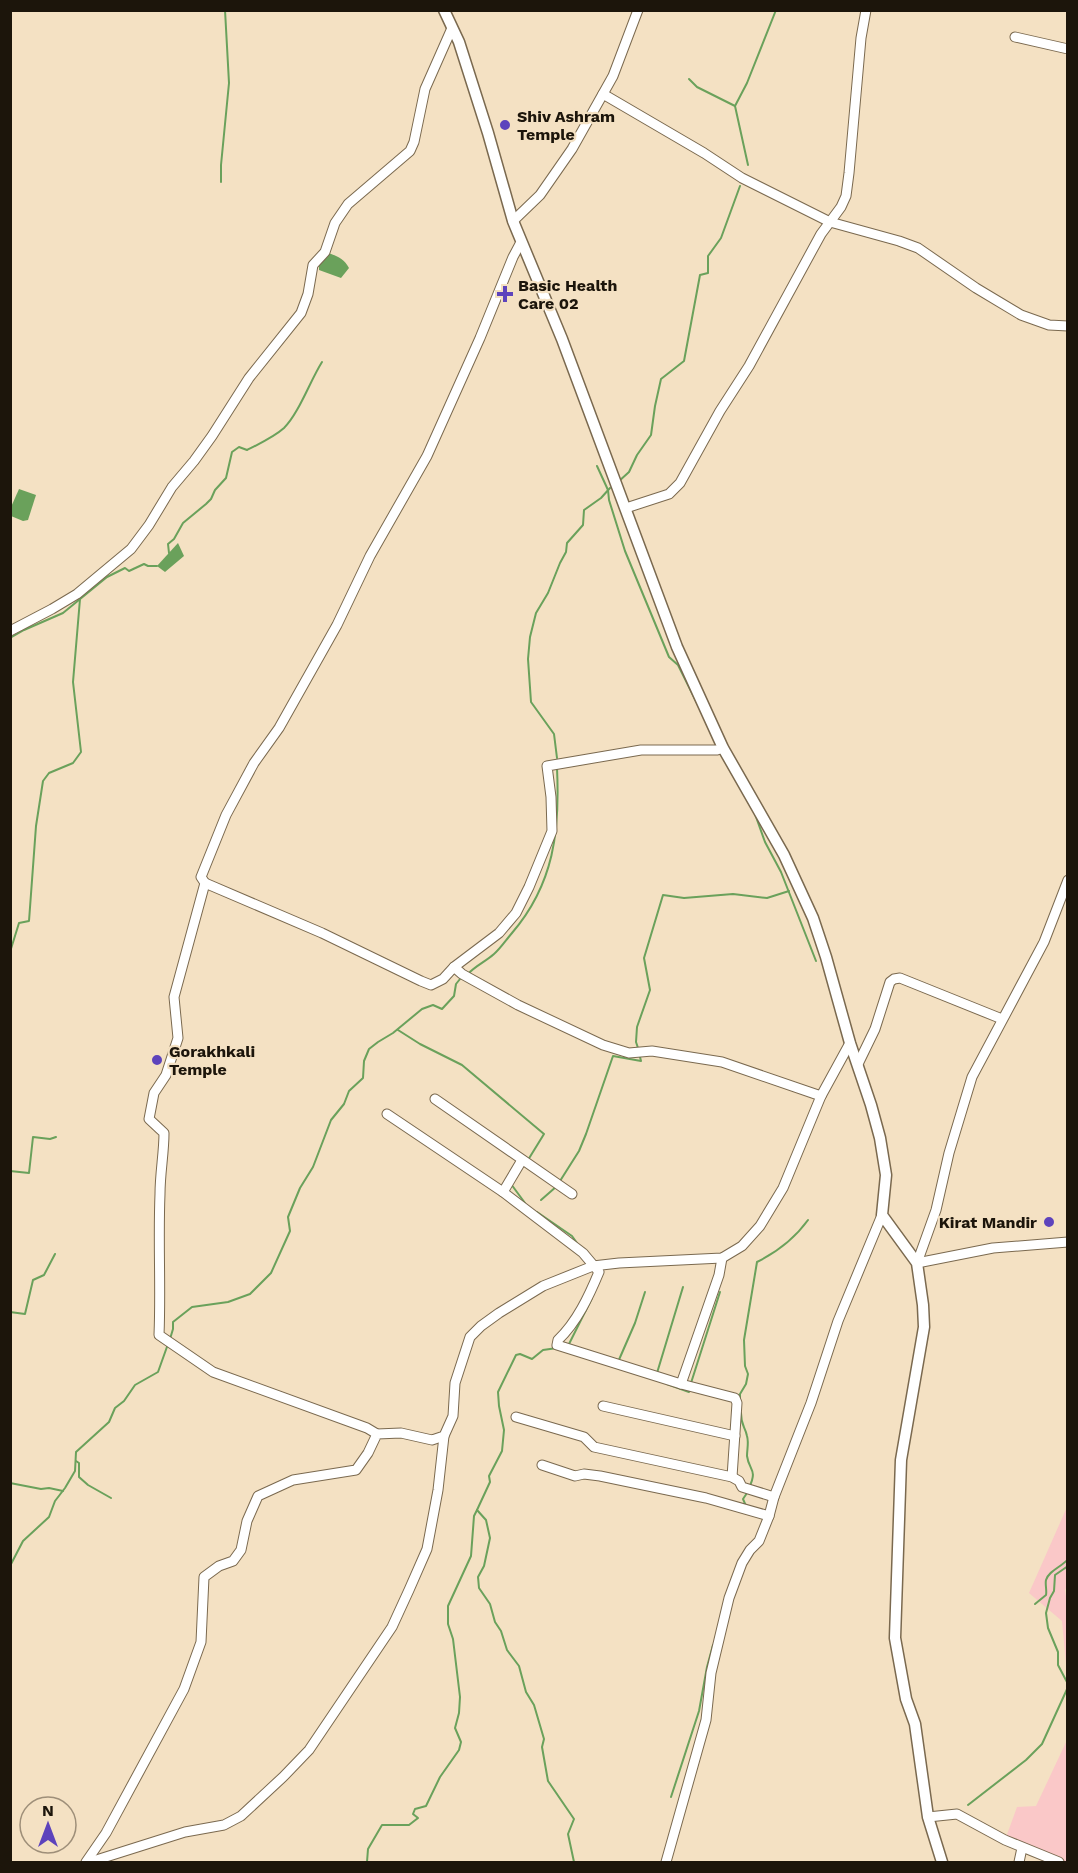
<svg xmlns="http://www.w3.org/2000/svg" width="1078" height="1873" font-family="'Work Sans',sans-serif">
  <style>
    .green { fill: #fac8c8 }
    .water { fill: #6aa15b }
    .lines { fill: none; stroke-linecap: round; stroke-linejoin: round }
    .stream { stroke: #6aa15b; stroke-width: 2 }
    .minor-casing { stroke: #7a694f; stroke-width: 11 }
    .tertiary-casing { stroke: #7a694f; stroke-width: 13 }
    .minor { stroke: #fff; stroke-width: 9 }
    .tertiary { stroke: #fff; stroke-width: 10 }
    .poi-dot { fill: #5d43bc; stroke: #f4e1c3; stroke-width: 2 }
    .labels { text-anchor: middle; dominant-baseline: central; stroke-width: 4.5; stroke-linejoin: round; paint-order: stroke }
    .poi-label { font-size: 16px; font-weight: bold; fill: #1c150b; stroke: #f4e1c3; text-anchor: start }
  </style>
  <rect width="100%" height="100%" fill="#f4e1c3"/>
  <!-- green -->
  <g class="green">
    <polygon points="1067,1507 1068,1584 1065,1590 1068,1608 1067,1675 1062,1621 1029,1593"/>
    <polygon points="1067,1740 1067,1862 1059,1862 1005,1840 1017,1807 1036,1806"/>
  </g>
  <!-- water -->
  <g class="water">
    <path d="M326,252C336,256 344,258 349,268L341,278L319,270V264Z"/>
    <polygon points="19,489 36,495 28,520 23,521 11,516 11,507"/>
    <polygon points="178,543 184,556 165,572 157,566"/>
  </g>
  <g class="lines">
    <!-- stream -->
    <g class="stream">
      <polyline points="689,79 697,87 735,106 748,165"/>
      <polyline points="735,106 747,83 776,10"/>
      <polyline points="221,182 221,165 229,83 225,10"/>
      <polyline points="597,466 608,490 609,500 625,551 669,657 678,665 703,715"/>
      <polyline points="618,482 629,472 637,455 651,435 655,406 661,379 684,361 700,275 708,273 708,256 721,238 740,186"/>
      <path d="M169,553L168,544L174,539L183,523L206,504L211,499L215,490L226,478L232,452L239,447L247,450C259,444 274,437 284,428C299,413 310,381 322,362"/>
      <polyline points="10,638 24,630 63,613 107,577 125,568 129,571 144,564 148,566 157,566"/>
      <polyline points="557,758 554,734 531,702 528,659 530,637 536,613 548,593 560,563 566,552 567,543 583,525 584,510 601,498 610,488"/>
      <polyline points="755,814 765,842 781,872 816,961"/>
      <polyline points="10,952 19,923 29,921 36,826 43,781 49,773 73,763 81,752 73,682 80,599"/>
      <path d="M468,974C475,966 485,962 494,954C500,949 506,940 512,933C554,884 560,831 557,768"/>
      <polyline points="398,1030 420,1044 462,1065 544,1134 528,1160"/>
      <polyline points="638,1048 636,1042 637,1027 650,990 644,958 663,895 684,898 733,894 767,898 789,891"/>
      <polyline points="10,1171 29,1173 33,1137 50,1139 56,1137"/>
      <polyline points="560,1181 579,1151 586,1134 613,1056 641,1061 640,1057"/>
      <polyline points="511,1184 525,1203"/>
      <polyline points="541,1200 557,1186"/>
      <polyline points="537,1212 572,1236 577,1243"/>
      <polyline points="10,1312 25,1314 33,1280 44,1275 55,1254"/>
      <polyline points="170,1339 173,1329 173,1322 192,1307 228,1302 250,1294 271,1273 290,1231 288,1217 300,1188 313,1167 331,1120 344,1104 349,1091 363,1078 364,1061 369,1049 378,1042 393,1033 422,1009 433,1005 442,1009 454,996 456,984 460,979"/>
      <polyline points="568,1346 592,1298"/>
      <polyline points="557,1348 543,1350 532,1359 520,1354 516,1355 498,1392 499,1406 504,1430 502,1451 489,1476 490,1482 477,1510 486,1520 490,1538 484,1566 478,1577 479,1588 490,1604 495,1622 501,1631 507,1650 519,1666 526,1692 534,1705 544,1739 542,1747 548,1781 574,1819 568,1834 574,1862"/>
      <polyline points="618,1362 635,1323 645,1292"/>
      <polyline points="657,1373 683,1287"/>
      <polyline points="691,1383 720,1292"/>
      <polyline points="667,1384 689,1392 690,1388"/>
      <path d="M740,1399V1394L746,1384L748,1374L745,1366L744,1340L757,1262C777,1252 795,1238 808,1220"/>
      <path d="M741,1413C741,1426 745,1426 747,1436C749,1443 747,1449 747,1456C749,1471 758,1469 749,1488"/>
      <polyline points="76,1461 79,1463 79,1477 88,1485 111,1498"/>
      <polyline points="10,1483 41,1489 49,1488 63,1491"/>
      <polyline points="746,1506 743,1499 747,1493"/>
      <polyline points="10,1566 23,1541 49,1517 55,1501 65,1488 75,1471 76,1452 109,1422 115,1408 124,1401 135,1385 158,1372 168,1344"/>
      <polyline points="1068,1566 1055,1575 1054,1591 1050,1598 1046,1613 1048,1628 1058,1652 1058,1665 1068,1684"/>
      <path d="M1035,1604L1046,1595C1047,1591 1045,1584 1046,1580C1049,1570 1062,1567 1068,1559"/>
      <polyline points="671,1797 699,1711 707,1667 713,1645"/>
      <polyline points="968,1805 1026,1760 1042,1744 1068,1687"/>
      <polyline points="367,1862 368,1849 382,1825 409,1825 418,1818 413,1814 415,1809 426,1806 440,1777 459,1750 461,1742 455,1728 459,1713 460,1697 453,1639 448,1624 448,1606 471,1556 474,1516 477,1510"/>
    </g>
    <!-- minor casing -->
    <g class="minor-casing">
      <g id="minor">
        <polyline points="1015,37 1068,49"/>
        <polyline points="603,94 704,153 742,178 830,222 899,241 918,248 976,288 1021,315 1049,325 1068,326"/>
        <polyline points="513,221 540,195 572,149 613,76 638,10"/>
        <polyline points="626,508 669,494 680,483 720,411 749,366 821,234 841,207 846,196 849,173 861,38 866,10"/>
        <polyline points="10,631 52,609 77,594 131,549 149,525 172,487 194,461 212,436 249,378 301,313 308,294 313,265 325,252 335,223 348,204 410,151 414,142 425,89 452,28"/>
        <polyline points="205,883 322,933 421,981 431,985 443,979 454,967 499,933 516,913 529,887 552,831 551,797 547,766 641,750 717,750 723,748"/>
        <polyline points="454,967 462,974 518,1005 603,1045 629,1053 652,1051 722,1062 821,1096"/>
        <polyline points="858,1064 875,1029 890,982 894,979 900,978 1002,1019"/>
        <polyline points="435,1099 572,1194"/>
        <path d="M387,1114L503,1192L583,1253L599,1272C589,1296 577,1322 558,1340L557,1345L681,1384L735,1398L737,1403L732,1477"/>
        <polyline points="503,1192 522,1160"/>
        <polyline points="917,1263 936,1210 949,1153 972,1077 1044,942 1068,880"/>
        <polyline points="917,1263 993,1248 1068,1242"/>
        <polyline points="681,1384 719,1275 722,1258"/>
        <polyline points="603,1406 735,1436"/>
        <polyline points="516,1417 584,1437 594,1447 732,1477 739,1481 742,1487 774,1497"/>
        <path d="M377,1434L367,1428L213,1372L159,1335C161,1288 158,1241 160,1194C160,1173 164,1153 164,1133L149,1119L154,1093L166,1075L178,1038L174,997L205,883L201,877L226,815L254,763L279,728L337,625L370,556L427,456L480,338L513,257L521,242"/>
        <polyline points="542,1465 575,1476 584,1474 600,1476 706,1498 769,1516"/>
        <polyline points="928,1817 957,1814 1005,1840 1059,1862"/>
        <polyline points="86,1862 106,1833 184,1689 201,1642 204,1577 219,1566 233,1561 241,1550 247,1521 258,1496 293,1480 356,1470 368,1453 377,1434 401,1433 432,1440 444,1436 453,1416 455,1383 470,1337 481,1326 499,1313 543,1286 593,1266 619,1263 722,1258 742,1246 760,1226 783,1188 821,1096 850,1043"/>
        <polyline points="90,1862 185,1832 224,1825 241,1816 283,1777 309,1750 392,1627 409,1590 427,1549 438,1490 444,1436"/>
        <polyline points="666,1862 706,1720 711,1673 729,1598 742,1563 750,1550 759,1541 769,1516 774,1497 811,1403 838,1321 882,1215"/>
        <polyline points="1019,1862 1022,1848"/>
      </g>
    </g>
    <!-- tertiary casing -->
    <g class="tertiary-casing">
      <polyline id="tertiary" points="444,10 459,42 488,133 513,221 562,339 677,647 723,748 784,855 813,918 826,957 850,1043 871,1105 880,1138 886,1175 882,1215 917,1263 923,1305 924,1327 901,1460 895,1638 906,1699 915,1724 928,1817 942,1862"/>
    </g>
    <!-- minor -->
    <use href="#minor" class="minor"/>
    <!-- tertiary -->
    <use href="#tertiary" class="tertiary"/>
  </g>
  <!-- markers -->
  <g class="poi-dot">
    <circle cx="505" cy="125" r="6"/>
    <path d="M502 285h6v6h6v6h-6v6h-6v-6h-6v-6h6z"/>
    <circle cx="157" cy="1060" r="6"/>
    <circle cx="1049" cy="1222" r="6"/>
  </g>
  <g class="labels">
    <!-- poi labels -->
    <g class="poi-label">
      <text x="517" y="116">Shiv Ashram<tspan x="517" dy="18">Temple</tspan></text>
      <text x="518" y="285">Basic Health<tspan x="518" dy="18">Care 02</tspan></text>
      <text x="169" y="1051">Gorakhkali<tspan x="169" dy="18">Temple</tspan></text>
      <text x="1037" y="1222" text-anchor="end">Kirat Mandir</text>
    </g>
  </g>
  <!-- border -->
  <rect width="1078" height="1873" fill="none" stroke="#1c150b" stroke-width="24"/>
  <!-- north arrow -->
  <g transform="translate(48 1825)"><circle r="28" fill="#f4e1c3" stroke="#9e8f79" stroke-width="1.5"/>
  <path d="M0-4.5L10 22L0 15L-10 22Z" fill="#5d43bc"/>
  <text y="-9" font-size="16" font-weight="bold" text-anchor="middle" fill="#1c150b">N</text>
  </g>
</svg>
